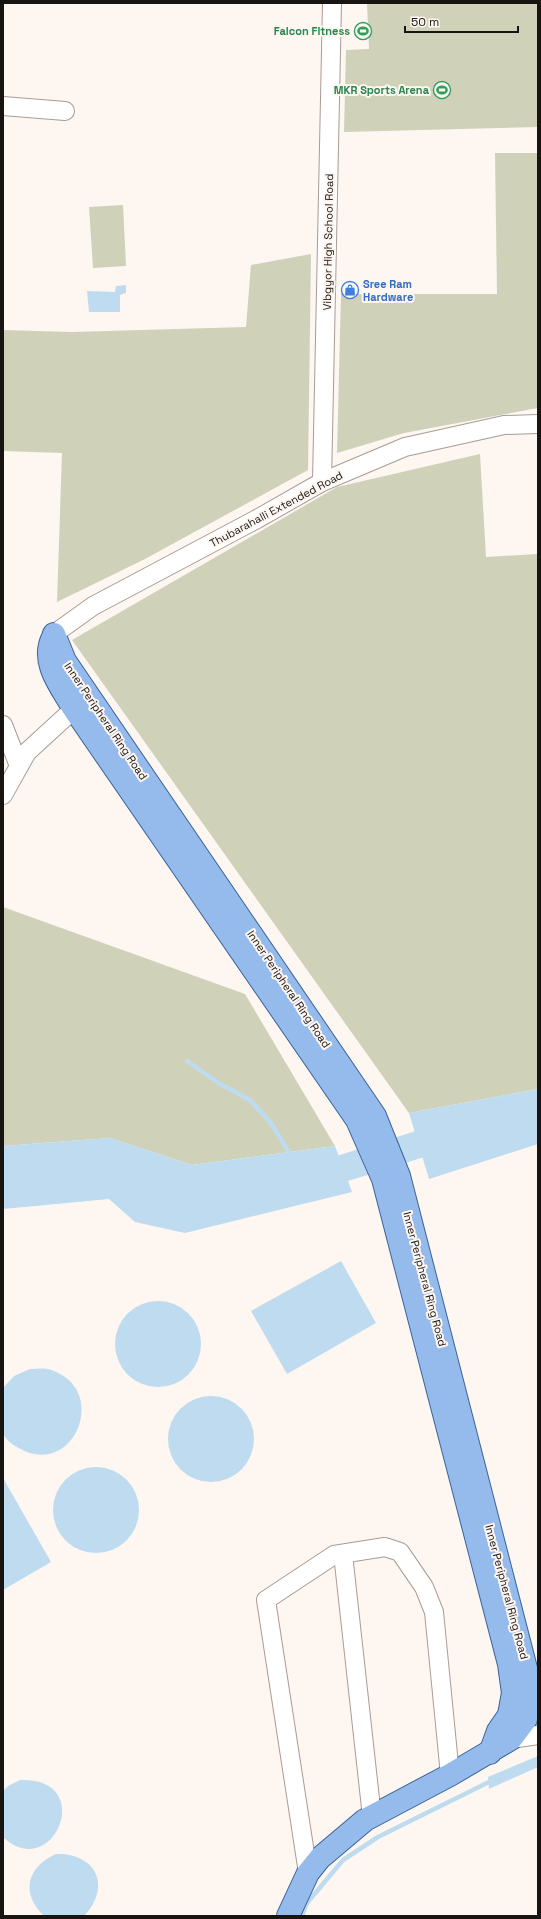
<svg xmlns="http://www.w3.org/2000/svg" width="541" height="1919" font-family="'Space Grotesk',sans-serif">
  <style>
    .green { fill: #cfd2b9 }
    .water { fill: #bedbef }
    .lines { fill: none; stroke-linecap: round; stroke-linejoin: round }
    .stream { stroke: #bedbef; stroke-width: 4.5 }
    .river { stroke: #bedbef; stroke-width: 27 }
    .minor-casing { stroke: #a89c95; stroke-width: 20 }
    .major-casing { stroke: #3a6398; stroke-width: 24 }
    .minor { stroke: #fff; stroke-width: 18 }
    .major { stroke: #94bbec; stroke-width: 22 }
    .labels { text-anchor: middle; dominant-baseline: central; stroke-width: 4; stroke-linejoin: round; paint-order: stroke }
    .leisure-label { font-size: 11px; font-weight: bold; fill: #27864d; stroke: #fef6f1; text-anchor: end }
    .street-label { font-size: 11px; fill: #181411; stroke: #fef6f1 }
    .shop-label { font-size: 11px; font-weight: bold; fill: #366cbe; stroke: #fef6f1; text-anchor: start }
  </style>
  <rect width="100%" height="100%" fill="#fef6f1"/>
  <!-- green -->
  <g class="green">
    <polygon points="367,3 538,3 538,127 344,132 346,50 369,49"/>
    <polygon points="495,153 538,153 538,408 404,433 337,453 341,294 497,294"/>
    <polygon points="123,205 126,266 93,268 89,207"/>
    <polygon points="311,254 308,470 145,559 57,602 62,453 3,451 3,330 72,332 246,327 251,265"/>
    <polygon points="480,454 486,557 538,554 538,1089 409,1113 72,640 337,487"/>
    <polygon points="3,907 245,994 335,1146 192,1165 110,1138 3,1146"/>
  </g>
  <!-- water -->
  <g class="water">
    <polygon points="126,285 126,293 120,295 120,312 89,312 87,291 115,292 116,286"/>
    <polygon points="538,1089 538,1144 429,1179 409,1113"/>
    <polygon points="110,1138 192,1165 335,1146 352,1192 185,1233 135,1222 109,1199 3,1209 3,1146"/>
    <polygon points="341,1261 376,1323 287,1374 251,1311"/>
    <circle cx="158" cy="1344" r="43"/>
    <path d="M30,1369C35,1369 42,1368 48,1369C109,1386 78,1471 27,1452C18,1448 7,1443 3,1433V1388L14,1376Z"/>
    <circle cx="211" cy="1439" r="43"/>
    <circle cx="96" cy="1510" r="43"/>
    <polygon points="3,1478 51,1562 3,1590"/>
    <polygon points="538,1756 538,1767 489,1789 488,1777"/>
    <path d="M20,1780C98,1777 53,1884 3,1837V1791L8,1786Z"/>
    <path d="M56,1854C96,1853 112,1886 84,1916H44C20,1893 27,1867 56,1854Z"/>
  </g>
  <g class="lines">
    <!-- stream -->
    <g class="stream">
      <polyline points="187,1061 220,1084 250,1100 271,1123 291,1156"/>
      <polyline points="302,1916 307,1903 343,1860 378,1837 493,1780"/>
    </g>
    <!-- river -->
    <polyline class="river" points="309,1179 420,1144 457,1139"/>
    <!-- minor casing -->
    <g class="minor-casing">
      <g id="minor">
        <polyline points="3,106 65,111"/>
        <polyline points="322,482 332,3"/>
        <polyline points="54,634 93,606 257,519 322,482 405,447 504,425 538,424"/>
        <polyline points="3,725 19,766"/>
        <polyline points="3,795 27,752 74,709"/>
        <polyline points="343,1554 372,1817"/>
        <polyline points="511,1739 538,1735"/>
        <polyline points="308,1873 266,1600 334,1555 385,1547 400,1552 424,1587 434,1612 450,1775"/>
      </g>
    </g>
    <!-- major casing -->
    <g class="major-casing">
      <g id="major">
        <polyline points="54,634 65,661 375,1116 399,1176 530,1684 526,1719 511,1739 450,1775 365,1820 320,1858 308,1873 288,1916"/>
        <path d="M53,637C40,662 61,687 74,709L357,1120L383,1179L509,1664L513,1693L509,1715L498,1731L490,1753"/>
      </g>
    </g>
    <!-- minor -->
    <use href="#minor" class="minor"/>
    <!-- major -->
    <use href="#major" class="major"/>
  </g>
  <!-- icons -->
  <defs>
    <g id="stadium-ring" transform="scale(0.9)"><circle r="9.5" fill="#fef6f1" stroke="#2e9e5b" stroke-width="1.5"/><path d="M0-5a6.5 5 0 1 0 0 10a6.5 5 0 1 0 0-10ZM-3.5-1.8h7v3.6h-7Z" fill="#2e9e5b"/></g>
    <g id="shop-ring" transform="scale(0.9)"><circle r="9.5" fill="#fef6f1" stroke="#3f7fe0" stroke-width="1.5"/><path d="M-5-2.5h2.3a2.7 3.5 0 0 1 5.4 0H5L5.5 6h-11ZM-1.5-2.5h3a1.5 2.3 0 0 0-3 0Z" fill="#3f7fe0"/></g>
  </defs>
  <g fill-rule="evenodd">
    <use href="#stadium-ring" x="363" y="31"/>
    <use href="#stadium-ring" x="442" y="90"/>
    <use href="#shop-ring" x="350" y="290"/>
  </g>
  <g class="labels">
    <!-- leisure labels -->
    <g class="leisure-label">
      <text x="350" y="31">Falcon Fitness</text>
      <text x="429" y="90">MKR Sports Arena</text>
    </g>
    <!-- street labels -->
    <g class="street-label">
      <text transform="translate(328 242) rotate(-89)">Vibgyor High School Road</text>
      <text transform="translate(276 509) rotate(-28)">Thubarahalli Extended Road</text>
      <text transform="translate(106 721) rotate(56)">Inner Peripheral Ring Road</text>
      <text transform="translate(289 989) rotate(56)">Inner Peripheral Ring Road</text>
      <text transform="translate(425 1279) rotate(75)">Inner Peripheral Ring Road</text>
      <text transform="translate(507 1592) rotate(75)">Inner Peripheral Ring Road</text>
    </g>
    <!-- shop labels -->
    <g class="shop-label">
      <text x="363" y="284">Sree Ram<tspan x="363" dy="13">Hardware</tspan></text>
    </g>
  </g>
  <!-- border -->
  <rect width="541" height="1919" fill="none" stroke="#181411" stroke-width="8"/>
  <!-- scale -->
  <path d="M405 26v6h113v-6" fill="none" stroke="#181411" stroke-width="2"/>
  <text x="411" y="26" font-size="12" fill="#181411" stroke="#fef6f1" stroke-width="3" paint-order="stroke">50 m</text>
</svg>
